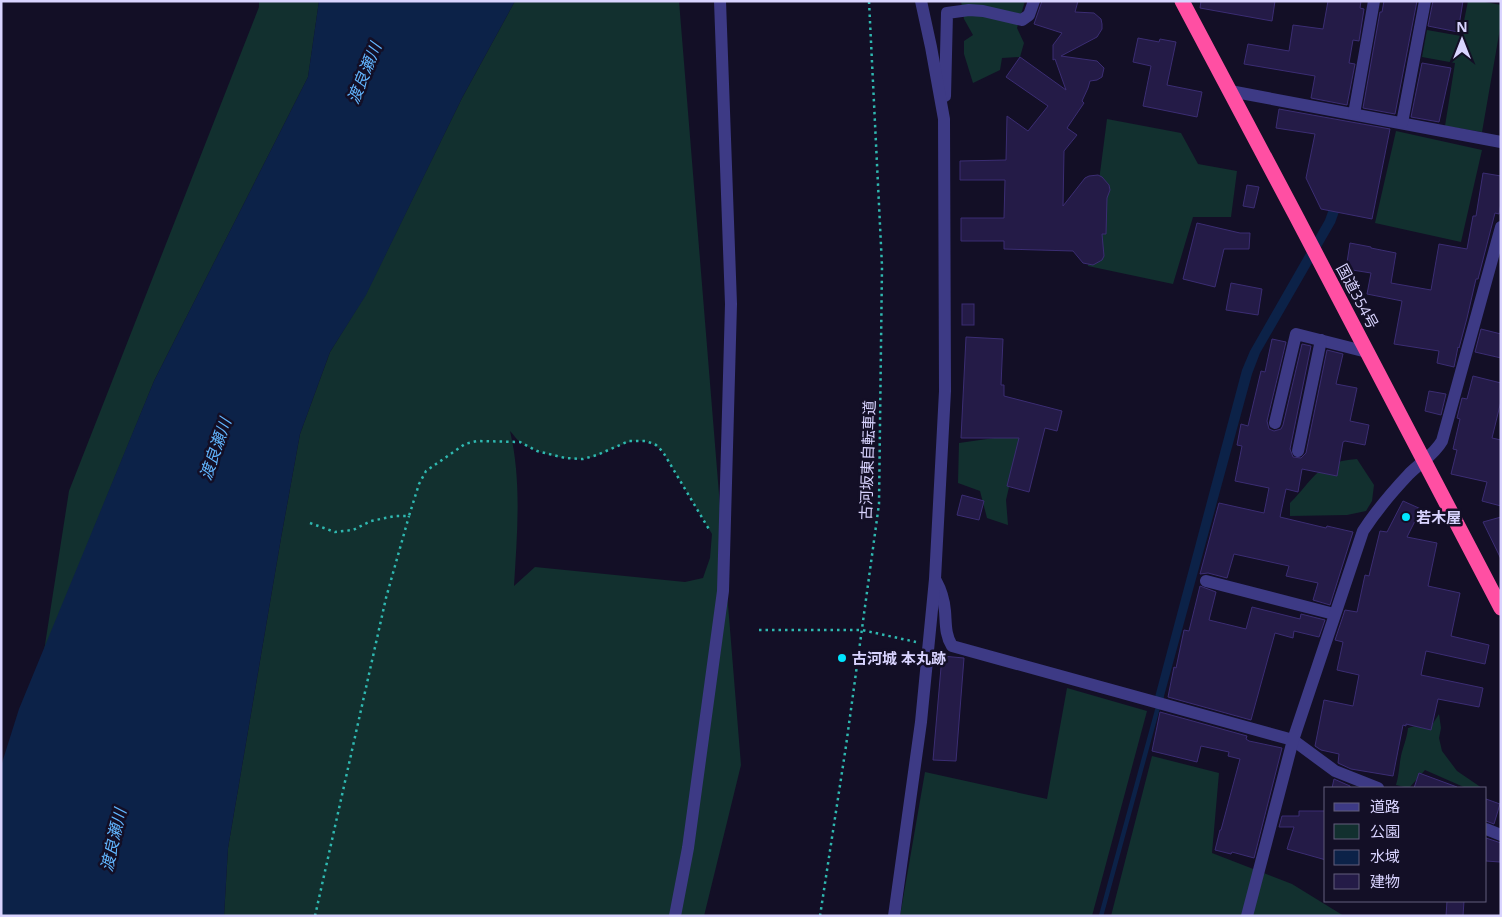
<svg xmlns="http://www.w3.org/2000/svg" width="1502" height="917" font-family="'Open Sans','Noto Sans JP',sans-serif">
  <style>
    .green { fill: #12302f; fill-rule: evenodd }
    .water { fill: #0c2248 }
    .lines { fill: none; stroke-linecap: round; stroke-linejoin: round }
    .stream { stroke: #0c2248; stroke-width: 4.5 }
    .building { fill: #241b47; stroke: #3b2d73 }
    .path { stroke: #2fb8b0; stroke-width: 2.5; stroke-dasharray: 2.5 4; stroke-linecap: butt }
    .minor { stroke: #3d3a85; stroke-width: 12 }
    .highway { stroke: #ff4fa3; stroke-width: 15 }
    .poi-dot { fill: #00e5ff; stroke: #130f26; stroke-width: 2 }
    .labels { text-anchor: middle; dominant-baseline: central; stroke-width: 5; stroke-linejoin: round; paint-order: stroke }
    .street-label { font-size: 15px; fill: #d9d4ff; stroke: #130f26 }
    .poi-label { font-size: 15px; font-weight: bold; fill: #d9d4ff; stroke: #130f26; text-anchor: start }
    .water-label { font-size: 16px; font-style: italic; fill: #62b6ff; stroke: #130f26 }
  </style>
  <rect width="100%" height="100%" fill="#130f26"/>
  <!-- green -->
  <g class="green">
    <polygon points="259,1 319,1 308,77 154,381 44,651 69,491 259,7"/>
    <path d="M515,1H679L741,765L704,916H224L228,848L281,538L300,434L330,352L366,294L462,98ZM510,431C513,434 516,439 520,442C533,452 566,461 582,459C613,457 634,424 663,452L712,534L710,558L703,578L685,582L535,567L514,586C517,535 522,482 510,431Z"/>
    <polygon points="961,1 1025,1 1017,28 1024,43 1020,57 1002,58 1000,70 973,83 964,54 964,41 973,35 964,19"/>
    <polygon points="1468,1 1480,1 1501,5 1501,23 1482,132 1445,126 1455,63 1422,57 1427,30 1461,36"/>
    <polygon points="1107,119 1181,133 1198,164 1237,171 1231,217 1193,217 1173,284 1088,266"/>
    <polygon points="1396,131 1482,150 1461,242 1375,223"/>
    <polygon points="1015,435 1020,440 1006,500 1008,525 987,518 980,491 958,483 959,443"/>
    <path d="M1357,459L1374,485L1372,501L1366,511L1347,515L1290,516V503C1315,478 1316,462 1357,459Z"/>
    <polygon points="1067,688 1147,711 1092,916 900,916 925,772 1047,799"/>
    <path d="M1439,714L1441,728L1439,738L1442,751L1457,771L1482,788H1466L1425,770L1409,788L1396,785C1399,775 1399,766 1401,756C1403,747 1407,738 1408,728L1422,724L1432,725Z"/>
    <polygon points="1152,756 1219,773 1212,853 1292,884 1344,916 1111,916"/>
  </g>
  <!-- water -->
  <g class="water">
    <polygon points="319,1 515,1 462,98 366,295 330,352 300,434 281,538 228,848 224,916 1,916 1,766 19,709 154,381 308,77"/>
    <polygon points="1335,192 1345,195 1335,223 1260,353 1252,374 1164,696 1163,708 1155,697 1242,370 1250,351 1325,220"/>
  </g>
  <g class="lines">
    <!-- stream -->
    <polyline class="stream" points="1101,916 1158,707"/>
  </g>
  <!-- building -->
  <g class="building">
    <polygon points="1042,1 1078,1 1075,12 1094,13 1101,19 1102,24 1102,29 1097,37 1061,56 1097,61 1104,68 1102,77 1097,80 1090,81 1088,88 1082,101 1084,103 1067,128 1077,135 1064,151 1063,206 1085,178 1089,176 1098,175 1102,177 1109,185 1110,190 1107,198 1106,234 1102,234 1104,256 1102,260 1093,265 1083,263 1073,251 1004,249 1004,241 961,241 961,218 1004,218 1005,180 960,180 960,161 1006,160 1007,116 1028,131 1048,106 1006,77 1020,57 1066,90 1055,59 1053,60 1053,45 1062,33 1034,24"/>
    <polygon points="1201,1 1275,1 1272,21 1200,8"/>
    <polygon points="1328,1 1361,1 1360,8 1364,9 1359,41 1353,40 1349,63 1355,64 1347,105 1311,98 1315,76 1244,64 1248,44 1289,51 1293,25 1323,29"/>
    <polygon points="1384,1 1417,1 1395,114 1363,108 1380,12 1382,12"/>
    <polygon points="1433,1 1463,1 1458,32 1428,26"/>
    <polygon points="1138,38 1159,42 1160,39 1176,42 1167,85 1202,92 1197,117 1143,106 1151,66 1133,62"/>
    <polygon points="1422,63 1451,68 1439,122 1411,117"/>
    <polygon points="1279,109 1390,129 1372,219 1321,209 1306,178 1315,134 1276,128"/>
    <polygon points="1483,173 1501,176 1501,203 1499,214 1495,213 1478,279 1476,279 1467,318 1459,348 1458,347 1454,367 1437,363 1439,351 1394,344 1402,301 1367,294 1371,273 1346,269 1350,243 1371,247 1371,248 1396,253 1391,283 1431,290 1439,244 1467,249 1473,216 1476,216"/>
    <polygon points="1247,185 1259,187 1254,208 1243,206"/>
    <polygon points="1197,223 1240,233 1250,233 1249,249 1224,249 1215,287 1183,279"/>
    <polygon points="1231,283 1262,289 1258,315 1226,310"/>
    <rect x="962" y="304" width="12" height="21"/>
    <polygon points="1481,329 1501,334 1501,358 1475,352"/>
    <polygon points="966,337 1003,339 1001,385 1004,385 1004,396 1062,411 1057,431 1045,428 1029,492 1007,486 1019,438 961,438"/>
    <polygon points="1272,339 1286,342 1267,421 1269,429 1274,431 1281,429 1283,425 1302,344 1311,346 1290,449 1293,457 1301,458 1306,453 1327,350 1343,354 1336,384 1357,388 1350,421 1369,425 1365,445 1345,441 1343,442 1337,476 1302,469 1298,492 1286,489 1280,517 1326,528 1327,526 1353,532 1330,605 1313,600 1318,583 1286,576 1289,566 1234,554 1227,578 1208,573 1200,574 1219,503 1264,513 1269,488 1235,481 1242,446 1237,445 1241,424 1248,426 1261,371 1265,372"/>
    <polygon points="1473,376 1501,383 1501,401 1492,438 1501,440 1501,506 1482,501 1487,482 1451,474 1457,450 1453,449 1460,419 1457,418 1462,398 1467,399"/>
    <polygon points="1429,391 1446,394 1441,415 1425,411"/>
    <polygon points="962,495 984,501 979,520 957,515"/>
    <polygon points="1403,501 1421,509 1407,537 1437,543 1428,586 1460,593 1451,636 1489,645 1485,664 1426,651 1421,675 1483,688 1479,707 1438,699 1431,730 1406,724 1406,726 1403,725 1393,776 1351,769 1338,763 1339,754 1321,750 1315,746 1324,700 1353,706 1359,675 1337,670 1343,642 1335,640 1345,610 1357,612 1365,575 1369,576 1380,531 1387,532"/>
    <polygon points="1501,517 1501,559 1483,522"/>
    <polygon points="1200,586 1216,592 1209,620 1246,629 1252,607 1300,619 1301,614 1325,620 1319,637 1294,631 1293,638 1275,633 1251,720 1168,697 1174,667 1176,668 1184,630 1189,631"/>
    <polygon points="942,656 964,658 956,761 933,760"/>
    <polygon points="1160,712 1247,736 1246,739 1249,741 1282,748 1254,858 1232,852 1231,854 1215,850 1220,830 1221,830 1240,759 1228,756 1229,752 1201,746 1197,762 1152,751"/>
    <polygon points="1419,773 1457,787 1457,788 1414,788"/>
    <polygon points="1334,779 1350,786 1350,788 1332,788"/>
    <polygon points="1486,799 1500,804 1494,824 1486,821"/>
    <polygon points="1299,811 1326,811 1326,860 1287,849 1294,827 1279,827 1282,816 1299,816"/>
    <polygon points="1486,838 1501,843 1500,862 1486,861"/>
    <polygon points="1447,901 1464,901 1463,916 1446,916"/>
  </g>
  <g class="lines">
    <!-- path -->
    <g class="path">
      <polyline points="310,523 335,532 353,530 371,521 395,516 409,516 419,484 426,471 465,444 477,441 520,442 537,451 565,458 583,459 597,455 629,441 646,441 656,445 663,452 710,531"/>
      <polyline points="759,630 862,630 916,642"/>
      <polyline points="315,916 386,598 409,516"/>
      <polyline points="820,916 846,746 879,504 882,266 869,1"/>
    </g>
    <!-- minor -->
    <g class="minor">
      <polyline points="1230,91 1501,142"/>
      <polyline points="945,96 947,13 969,10 983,11 1022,20 1029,15 1034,1"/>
      <polyline points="1354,114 1374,1"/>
      <polyline points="1402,123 1425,1"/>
      <polyline points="1275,423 1296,334 1367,352"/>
      <polyline points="1298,451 1321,340"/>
      <path d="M936,581C941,590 944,600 945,611C946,623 945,635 952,646L1293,740L1335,771L1378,788"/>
      <polyline points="1206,581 1334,614"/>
      <polyline points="1486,829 1501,835"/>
      <polyline points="675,916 688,848 723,591 731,304 720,1"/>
      <polyline points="894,916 921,722 935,579 945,391 944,119 931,47 921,1"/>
      <path d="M1247,916L1293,740L1363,531C1376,511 1392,492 1409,474C1420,463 1434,455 1442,441L1501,227"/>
    </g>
    <!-- highway -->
    <polyline class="highway" points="1182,1 1295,214 1501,608"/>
  </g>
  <!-- markers -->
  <g class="poi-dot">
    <circle cx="1406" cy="517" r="5"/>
    <circle cx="842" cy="658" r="5"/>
  </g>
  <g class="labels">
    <!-- street labels -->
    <g class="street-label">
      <text transform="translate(1358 296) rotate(62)">国道354号</text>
      <text transform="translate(867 460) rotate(-88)">古河坂東自転車道</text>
    </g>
    <!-- poi labels -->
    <g class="poi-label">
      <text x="1416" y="517">若木屋</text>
      <text x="852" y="658">古河城 本丸跡</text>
    </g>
    <!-- water labels -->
    <g class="water-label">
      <text transform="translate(364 73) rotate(-68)">渡良瀬川</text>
      <text transform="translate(215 449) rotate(-71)">渡良瀬川</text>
      <text transform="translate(113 840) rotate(-77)">渡良瀬川</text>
    </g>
  </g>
  <!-- border -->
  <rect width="1502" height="917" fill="none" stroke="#d9d4ff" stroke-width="5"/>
  <!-- legend -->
  <rect x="1324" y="787" width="162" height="115" fill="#130f26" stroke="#625e7d"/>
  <rect x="1334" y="803" width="25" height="8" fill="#3d3a85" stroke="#625e7d"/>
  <text x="1370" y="812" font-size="15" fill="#d9d4ff">道路</text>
  <rect x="1334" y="824" width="25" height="15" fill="#12302f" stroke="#625e7d"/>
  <text x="1370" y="837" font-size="15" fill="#d9d4ff">公園</text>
  <rect x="1334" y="850" width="25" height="15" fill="#0c2248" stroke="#625e7d"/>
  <text x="1370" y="862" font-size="15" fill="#d9d4ff">水域</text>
  <rect x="1334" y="874" width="25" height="15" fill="#241b47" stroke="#625e7d"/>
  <text x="1370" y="887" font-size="15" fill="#d9d4ff">建物</text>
  <!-- north arrow -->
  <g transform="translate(1462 40)" stroke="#130f26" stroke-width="4" paint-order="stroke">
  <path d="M0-4L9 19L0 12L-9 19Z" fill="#d9d4ff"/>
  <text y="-8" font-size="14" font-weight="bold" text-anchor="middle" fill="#d9d4ff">N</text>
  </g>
</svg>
